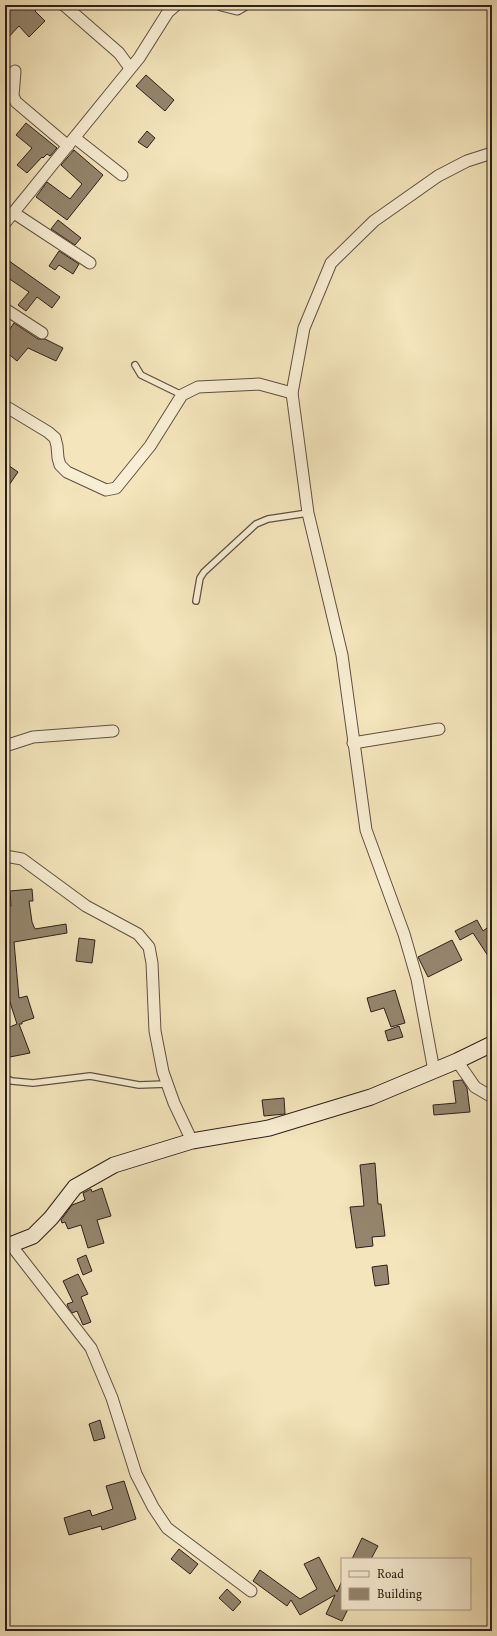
<svg xmlns="http://www.w3.org/2000/svg" width="497" height="1636" font-family="Vollkorn,serif">
  <style>
    .building { fill: #94866e; stroke: #2d201a }
    .lines { fill: none; stroke-linecap: round; stroke-linejoin: round }
    .lane-casing { stroke: #5f5142; stroke-width: 8 }
    .street-casing { stroke: #5f5142; stroke-width: 13 }
    .secondary-casing { stroke: #2d201a; stroke-width: 17 }
    .lane { stroke: #f8eed3; stroke-width: 5.5 }
    .street { stroke: #f8eed3; stroke-width: 11 }
    .secondary { stroke: #f8eed3; stroke-width: 15 }
  </style>
  <rect width="100%" height="100%" fill="#f4e5bc"/>
  <filter id="stains"><feTurbulence type="fractalNoise" baseFrequency=".005" numOctaves="4"/><feColorMatrix values="0 0 0 0 .2 0 0 0 0 .09 0 0 0 0 .02 0 0 0 .5 -.17"/></filter>
  <radialGradient id="worn" r=".72"><stop offset=".6" stop-color="#630" stop-opacity="0"/><stop offset="1" stop-color="#630" stop-opacity=".3"/></radialGradient>
  <!-- building -->
  <g class="building">
    <polygon points="12,5 41,5 35,11 45,21 29,37 19,26 5,41 5,12"/>
    <polygon points="146,75 174,100 165,111 136,86"/>
    <polygon points="26,123 57,148 50,156 47,154 43,158 42,157 27,173 17,165 32,148 16,135"/>
    <polygon points="147,131 155,138 147,148 138,142"/>
    <polygon points="74,150 103,175 67,220 36,197 47,182 70,199 82,184 61,165"/>
    <polygon points="58,220 81,238 75,245 51,229"/>
    <polygon points="59,251 79,264 73,274 59,265 55,270 49,266"/>
    <polygon points="5,258 60,297 52,308 37,297 26,311 18,305 29,292 5,276"/>
    <polygon points="14,323 38,339 45,339 63,348 56,361 28,348 17,361 5,351 5,336"/>
    <polygon points="5,463 18,472 5,491"/>
    <polygon points="32,889 33,901 29,901 32,922 35,929 66,924 67,933 14,942 19,998 27,996 34,1018 22,1022 22,1024 19,1024 30,1053 5,1058 5,1029 17,1024 8,996 5,997 5,926 7,926 5,906 11,906 10,891"/>
    <polygon points="477,920 483,931 487,928 492,936 492,962 473,933 460,940 455,931"/>
    <polygon points="79,938 95,940 92,963 76,961"/>
    <polygon points="452,940 462,960 428,977 418,957"/>
    <polygon points="395,990 405,1023 391,1027 384,1008 371,1012 367,998"/>
    <polygon points="399,1026 403,1037 388,1041 385,1031"/>
    <polygon points="462,1080 467,1088 470,1112 434,1115 433,1105 456,1103 453,1081"/>
    <polygon points="284,1098 285,1114 264,1116 262,1100"/>
    <polygon points="375,1163 378,1204 381,1204 385,1236 372,1237 373,1246 356,1248 350,1207 364,1206 360,1165"/>
    <polygon points="102,1188 111,1216 97,1220 104,1243 88,1248 81,1225 68,1229 65,1222 62,1223 61,1220 72,1205 85,1200 83,1193 91,1189 92,1192"/>
    <polygon points="86,1255 92,1271 83,1275 77,1259"/>
    <polygon points="387,1265 389,1284 375,1286 372,1267"/>
    <polygon points="78,1274 88,1294 81,1297 91,1322 83,1325 77,1311 72,1313 68,1307 67,1304 73,1302 63,1281"/>
    <polygon points="100,1420 105,1438 94,1441 89,1424"/>
    <polygon points="124,1481 136,1519 102,1530 101,1526 69,1535 64,1518 90,1510 92,1516 113,1509 106,1486"/>
    <polygon points="362,1538 378,1546 371,1559 352,1559"/>
    <polygon points="179,1549 198,1564 190,1574 171,1559"/>
    <polygon points="319,1557 337,1592 342,1581 342,1609 348,1609 342,1621 326,1614 335,1595 300,1615 291,1600 287,1606 253,1581 260,1570 300,1599 317,1589 304,1564"/>
    <polygon points="227,1589 241,1602 233,1611 219,1598"/>
  </g>
  <g class="lines">
    <!-- lane casing -->
    <g class="lane-casing">
      <g id="lane">
        <polyline points="135,365 141,375 182,395"/>
        <polyline points="196,601 200,578 204,572 256,524 268,519 308,513"/>
        <polyline points="5,1078 12,1081 33,1083 90,1076 139,1085 167,1084"/>
      </g>
    </g>
    <!-- street casing -->
    <g class="street-casing">
      <g id="street">
        <polyline points="64,5 119,53 130,68"/>
        <polyline points="221,5 237,9 244,5"/>
        <polyline points="15,71 13,96 16,102 68,146"/>
        <polyline points="75,138 122,175"/>
        <polyline points="14,213 90,263"/>
        <polyline points="5,223 139,58 168,12 176,5"/>
        <polyline points="5,309 42,333"/>
        <polyline points="5,406 48,432 55,438 57,446 58,458 60,465 67,472 106,490 116,488 150,446 182,395 198,387 259,384 292,393"/>
        <polyline points="353,743 439,729"/>
        <polyline points="5,746 33,737 113,731"/>
        <polyline points="5,856 22,859 86,906 138,934 149,947 152,963 155,1031 163,1072 174,1103 192,1141"/>
        <polyline points="457,1061 475,1087 492,1097"/>
        <polyline points="434,1071 417,979 404,934 366,830 342,655 308,513 292,393 304,328 331,263 374,221 438,176 467,161 492,153"/>
        <polyline points="11,1245 91,1348 112,1398 136,1474 153,1507 167,1528 251,1591"/>
      </g>
    </g>
    <!-- secondary casing -->
    <g class="secondary-casing">
      <polyline id="secondary" points="5,1247 33,1236 51,1218 75,1187 114,1165 192,1141 269,1128 371,1097 457,1061 492,1044"/>
    </g>
    <!-- lane -->
    <use href="#lane" class="lane"/>
    <!-- street -->
    <use href="#street" class="street"/>
    <!-- secondary -->
    <use href="#secondary" class="secondary"/>
  </g>
  <!-- margin -->
  <rect width="497" height="1636" fill="none" stroke="#f4e5bc" stroke-width="20"/>
  <rect x="6" y="6" width="485" height="1624" fill="none" stroke="#2d201a" stroke-width="2"/>
  <rect x="10" y="10" width="477" height="1616" fill="none" stroke="#2d201a"/>
  <!-- legend -->
  <rect x="341" y="1558" width="130" height="52" fill="#f8eed3" stroke="#a79c89"/>
  <rect x="349" y="1571" width="20" height="6" fill="#f8eed3" stroke="#a79c89"/>
  <text x="377" y="1578" font-size="12" fill="#2d201a">Road</text>
  <rect x="349" y="1588" width="20" height="12" fill="#94866e" stroke="#a79c89"/>
  <text x="377" y="1598" font-size="12" fill="#2d201a">Building</text>
  <rect width="100%" height="100%" filter="url(#stains)"/>
  <rect width="100%" height="100%" fill="url(#worn)"/>
</svg>
